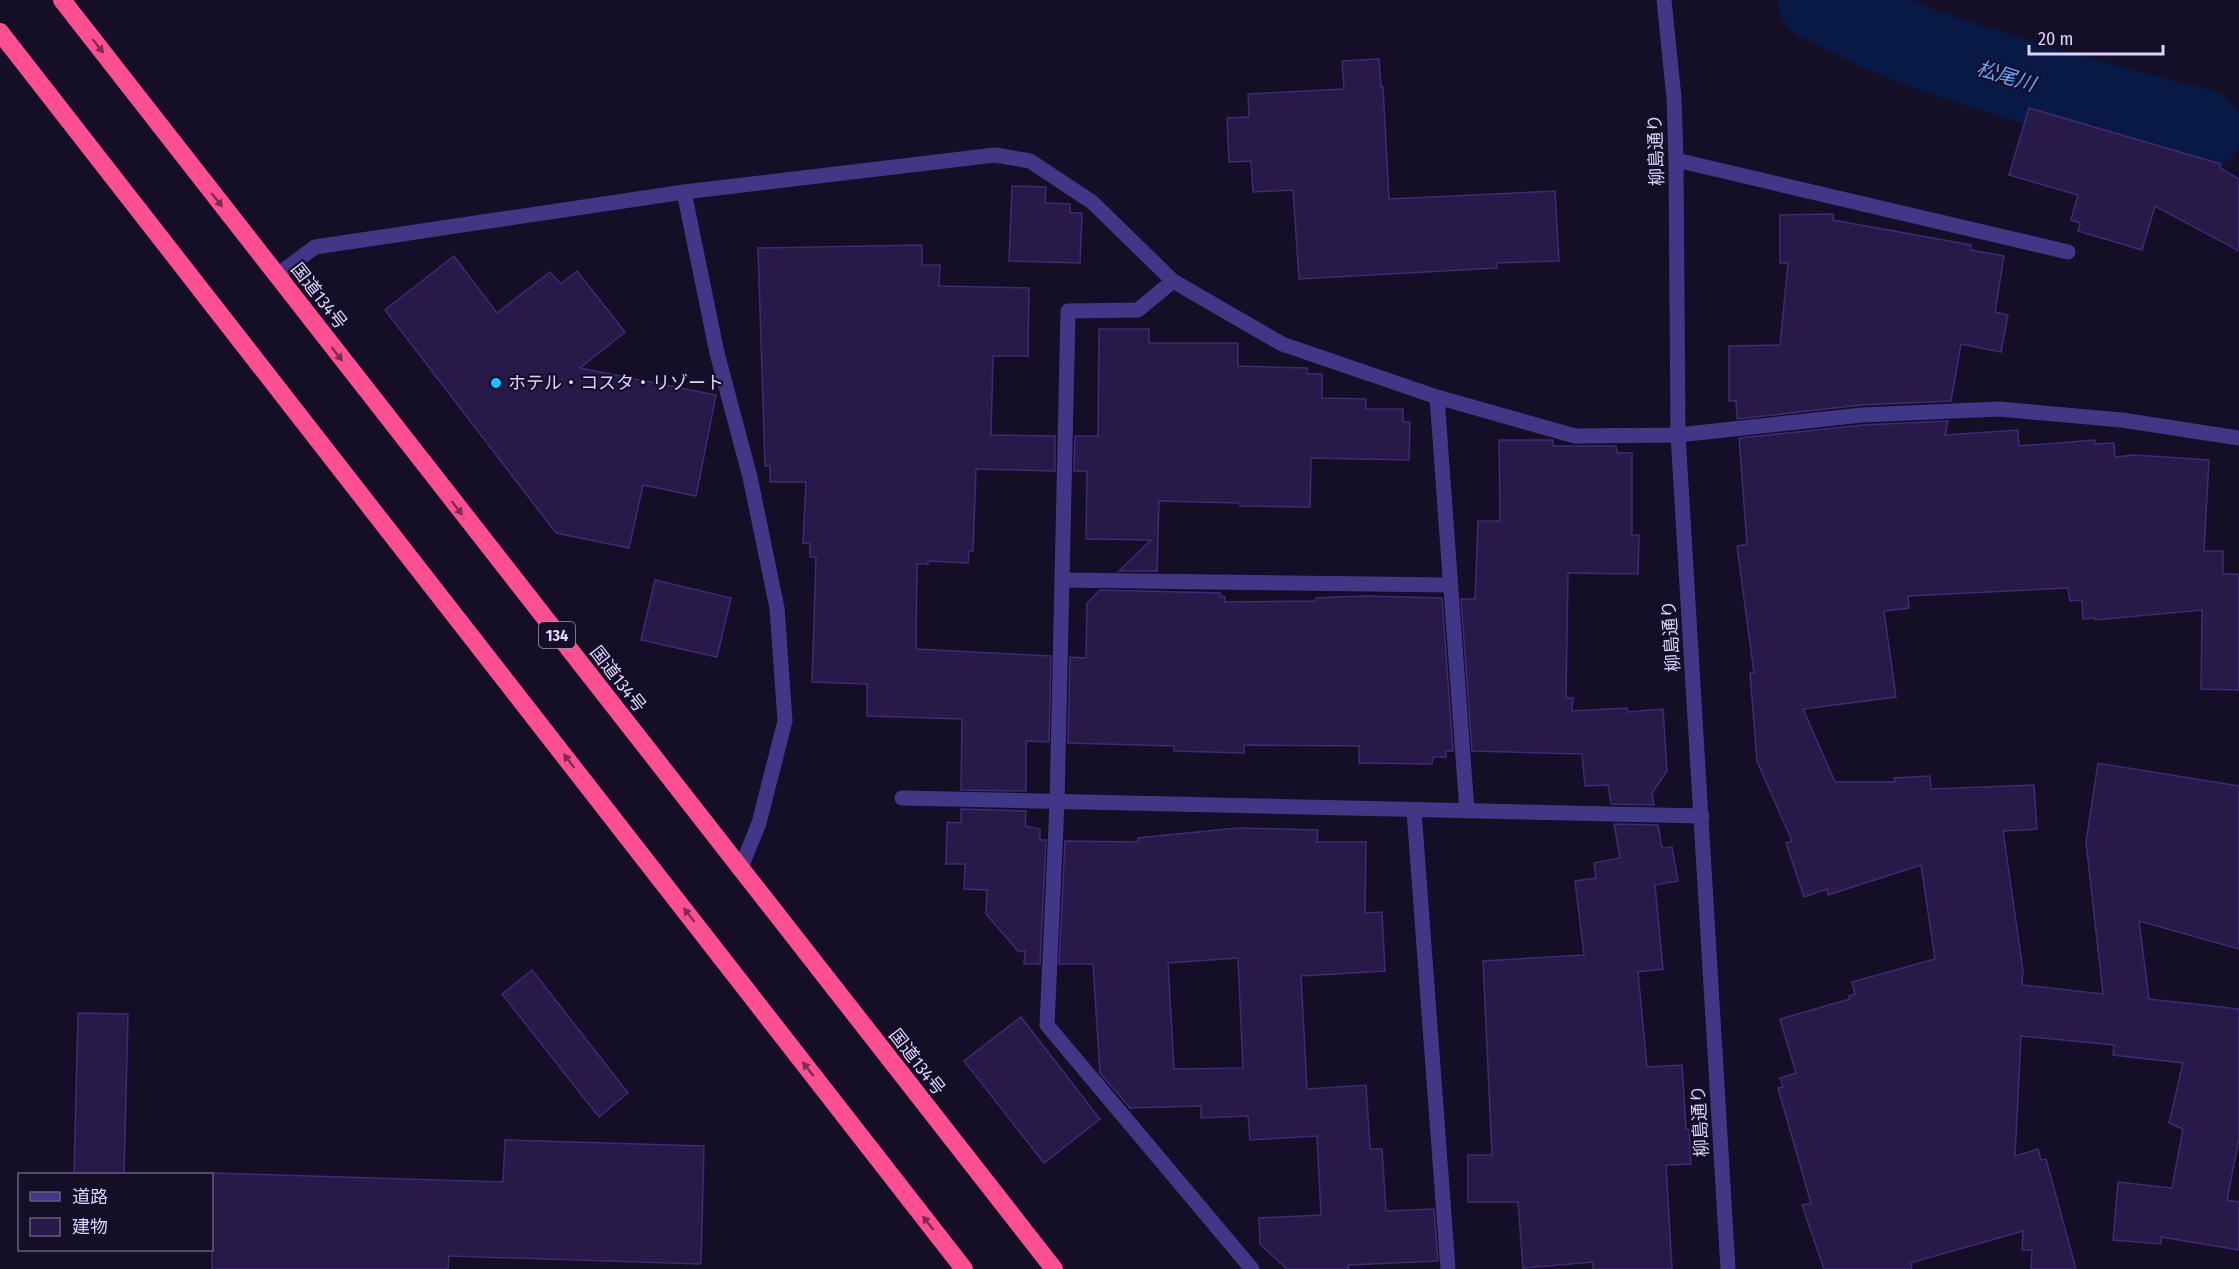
<svg xmlns="http://www.w3.org/2000/svg" width="2239" height="1269" font-family="'Fira Sans Condensed','Noto Sans JP',sans-serif">
  <style>
    .lines { fill: none; stroke-linecap: round; stroke-linejoin: round }
    .river { stroke: #081945; stroke-width: 81 }
    .building { fill: #271948; stroke: #402a75; stroke-width: 1.5; fill-rule: evenodd }
    .minor { stroke: #423787; stroke-width: 15 }
    .highway { stroke: #ff4e92; stroke-width: 18 }
    .oneway { fill: #7e2b57 }
    .poi-dot { fill: #00cdfe; stroke: #140e26; stroke-width: 2 }
    .labels { text-anchor: middle; dominant-baseline: central; stroke-width: 4.5; stroke-linejoin: round; paint-order: stroke }
    .shield { fill: #140e26; stroke: #a098be; stroke-width: 1.5 }
    .shield-label { font-size: 16px; font-weight: bold; fill: #dcd3ff }
    .street-label { font-size: 18px; fill: #dcd3ff; stroke: #140e26 }
    .poi-label { font-size: 18px; fill: #dcd3ff; stroke: #140e26; text-anchor: start }
    .water-label { font-size: 20px; font-style: italic; fill: #61a7ff; stroke: #140e26 }
  </style>
  <rect width="100%" height="100%" fill="#140e26"/>
  <g class="lines">
    <!-- river -->
    <path class="river" d="M1818,0C1857,20 1897,40 1939,54C2025,84 2114,106 2202,130"/>
  </g>
  <!-- building -->
  <g class="building">
    <polygon points="1379,59 1381,87 1383,87 1389,199 1555,191 1559,261 1496,263 1497,268 1299,279 1293,190 1253,192 1251,161 1229,162 1227,118 1249,117 1248,94 1344,89 1342,61"/>
    <polygon points="2029,108 2221,164 2220,168 2239,179 2239,251 2155,206 2142,250 2078,231 2080,223 2071,220 2078,195 2009,175"/>
    <polygon points="1012,186 1046,187 1045,203 1070,204 1070,213 1082,213 1080,263 1009,261"/>
    <polygon points="1833,214 1833,220 1971,245 1971,250 2004,256 1995,312 2008,315 2001,352 1961,344 1951,401 1861,405 1737,419 1736,401 1729,401 1729,346 1780,345 1788,263 1780,263 1780,215"/>
    <polygon points="922,245 922,265 940,265 939,286 1029,288 1028,356 993,356 991,435 1055,436 1055,471 976,469 973,551 969,551 968,563 928,561 928,564 917,564 916,649 1051,656 1049,742 1026,741 1026,791 961,790 962,719 867,716 867,684 812,682 816,557 810,557 810,544 803,543 806,482 770,482 770,466 765,466 758,248"/>
    <polygon points="454,256 497,313 550,272 561,284 577,271 625,332 580,368 716,395 696,496 643,485 629,548 556,533 385,310"/>
    <polygon points="1099,329 1149,329 1149,343 1238,343 1238,366 1307,368 1307,374 1322,374 1322,398 1366,399 1366,409 1403,409 1403,422 1410,422 1409,460 1311,458 1310,507 1240,506 1240,503 1159,501 1157,571 1119,571 1151,540 1086,539 1087,471 1074,471 1075,436 1098,436"/>
    <polygon points="1948,421 1945,435 2018,430 2019,446 2095,440 2095,444 2114,443 2115,457 2134,455 2209,460 2204,551 2223,551 2223,574 2239,574 2239,690 2201,689 2202,610 2095,620 2095,618 2083,619 2082,600 2070,601 2068,588 1908,596 1909,608 1884,611 1896,697 1803,709 1835,782 1895,782 1894,778 1930,776 1931,789 2034,785 2037,829 2003,831 2023,971 2022,985 2103,994 2086,842 2098,763 2239,786 2239,949 2139,921 2149,999 2239,1009 2239,1139 2227,1200 2239,1202 2239,1250 2161,1237 2161,1244 2113,1240 2118,1182 2172,1188 2183,1129 2169,1123 2183,1063 2113,1055 2114,1045 2021,1036 2015,1156 2038,1149 2041,1160 2046,1159 2076,1269 2031,1269 2032,1250 2022,1250 2023,1231 1910,1263 1912,1269 1824,1269 1802,1205 1811,1203 1778,1088 1783,1087 1780,1078 1796,1073 1780,1019 1850,999 1849,996 1855,994 1852,982 1935,959 1921,865 1828,895 1827,889 1804,897 1786,843 1792,841 1757,761 1750,673 1754,673 1737,546 1747,544 1739,438 1863,425"/>
    <polygon points="1499,440 1553,440 1553,446 1616,446 1617,453 1632,453 1632,535 1639,535 1638,574 1568,573 1566,698 1573,698 1572,711 1627,708 1628,712 1663,709 1667,771 1652,793 1654,805 1611,804 1608,785 1585,786 1582,754 1472,751 1461,599 1475,599 1478,521 1500,521"/>
    <polygon points="655,580 731,598 717,657 641,640"/>
    <polygon points="1100,590 1220,593 1220,596 1225,597 1224,602 1316,601 1316,598 1363,596 1442,598 1453,751 1446,751 1446,757 1433,757 1432,764 1359,763 1359,746 1244,745 1244,753 1174,751 1174,746 1068,743 1070,657 1086,658 1087,603"/>
    <polygon points="961,809 1026,811 1025,826 1040,829 1040,840 1046,840 1040,964 1024,964 1025,951 1018,951 986,914 987,890 964,889 965,864 946,864 947,822 961,823"/>
    <polygon points="1614,824 1658,825 1662,848 1672,847 1678,881 1655,885 1663,969 1638,972 1647,1067 1682,1065 1686,1129 1689,1129 1691,1164 1666,1165 1672,1269 1593,1269 1593,1262 1523,1268 1518,1202 1468,1202 1468,1155 1492,1155 1483,961 1584,955 1575,881 1596,878 1594,863 1620,858"/>
    <path d="M1238,828L1318,830L1317,842H1366L1365,913L1382,912L1385,971L1301,976L1307,1089L1366,1085L1370,1147L1371,1149H1382L1386,1211L1434,1209L1438,1261L1348,1265L1349,1269H1287L1260,1244L1259,1218L1321,1215L1317,1136L1250,1140L1248,1116L1201,1118V1106L1130,1108L1100,1073L1093,964H1059L1065,841L1138,842V838ZM1238,958L1243,1068L1174,1069L1168,963Z"/>
    <polygon points="532,970 628,1093 599,1117 502,994"/>
    <polygon points="78,1013 128,1014 124,1174 74,1174"/>
    <polygon points="1021,1017 1100,1119 1044,1163 964,1061"/>
    <polygon points="505,1140 704,1146 701,1264 449,1256 448,1269 212,1269 212,1173 503,1182"/>
  </g>
  <g class="lines">
    <!-- minor -->
    <g class="minor">
      <polyline points="1664,0 1674,98 1676,160 1678,435 1728,1269"/>
      <polyline points="1676,160 2068,252"/>
      <polyline points="684,192 717,353 750,477 777,608 785,721 759,823 740,870"/>
      <polyline points="276,276 315,247 684,192 995,155 1030,161 1092,202 1173,281 1282,344 1437,397 1575,436 1678,435 1862,415 1999,409 2122,420 2239,438"/>
      <polyline points="1173,281 1138,310 1068,311 1057,803 1047,1025 1252,1269"/>
      <polyline points="1437,397 1467,811"/>
      <polyline points="1062,580 1450,585"/>
      <polyline points="902,798 1702,816"/>
      <polyline points="1414,811 1448,1269"/>
    </g>
    <!-- highway -->
    <g class="highway">
      <polyline points="62,0 1054,1269"/>
      <polyline points="0,32 964,1269"/>
    </g>
  </g>
  <!-- one-way arrows -->
  <defs><path id="oneway-solid" d="M-6-.8H1V-3.2L6.5 0L1 3.2V.8H-6Z" transform="scale(1.5)"/></defs>
  <g class="oneway">
    <use href="#oneway-solid" transform="translate(98 46) rotate(52)"/>
    <use href="#oneway-solid" transform="translate(217 200) rotate(52)"/>
    <use href="#oneway-solid" transform="translate(337 354) rotate(52)"/>
    <use href="#oneway-solid" transform="translate(457 508) rotate(52)"/>
    <use href="#oneway-solid" transform="translate(569 761) rotate(-128)"/>
    <use href="#oneway-solid" transform="translate(689 915) rotate(-128)"/>
    <use href="#oneway-solid" transform="translate(808 1069) rotate(-128)"/>
    <use href="#oneway-solid" transform="translate(928 1223) rotate(-128)"/>
  </g>
  <!-- markers -->
  <circle class="poi-dot" cx="496" cy="383" r="6"/>
  <g class="labels">
    <!-- shield labels -->
    <rect class="shield" x="539" y="622" width="36" height="26" rx="4.5"/>
    <g class="shield-label">
      <text x="557" y="635">134</text>
    </g>
    <!-- street labels -->
    <g class="street-label">
      <text transform="translate(1656 150) rotate(-92)">柳島通り</text>
      <text transform="translate(319 296) rotate(52)">国道134号</text>
      <text transform="translate(1671 636) rotate(-94)">柳島通り</text>
      <text transform="translate(618 679) rotate(52)">国道134号</text>
      <text transform="translate(917 1062) rotate(52)">国道134号</text>
      <text transform="translate(1700 1121) rotate(-93)">柳島通り</text>
    </g>
    <!-- poi labels -->
    <g class="poi-label">
      <text x="508" y="383">ホテル・コスタ・リゾート</text>
    </g>
    <!-- water labels -->
    <g class="water-label">
      <text transform="translate(2006 76) rotate(17)">松尾川</text>
    </g>
  </g>
  <!-- legend -->
  <rect x="18" y="1173" width="195" height="78" fill="#140e26" stroke="#645d7d" stroke-width="1.5"/>
  <rect x="30" y="1192" width="30" height="9" fill="#423787" stroke="#645d7d" stroke-width="1.5"/>
  <text x="72" y="1203" font-size="18" fill="#dcd3ff">道路</text>
  <rect x="30" y="1218" width="30" height="18" fill="#271948" stroke="#645d7d" stroke-width="1.5"/>
  <text x="72" y="1233" font-size="18" fill="#dcd3ff">建物</text>
  <!-- scale -->
  <path d="M2029 45v9h134v-9" fill="none" stroke="#dcd3ff" stroke-width="3"/>
  <text x="2038" y="45" font-size="18" fill="#dcd3ff" stroke="#140e26" stroke-width="4.5" paint-order="stroke">20 m</text>
</svg>
